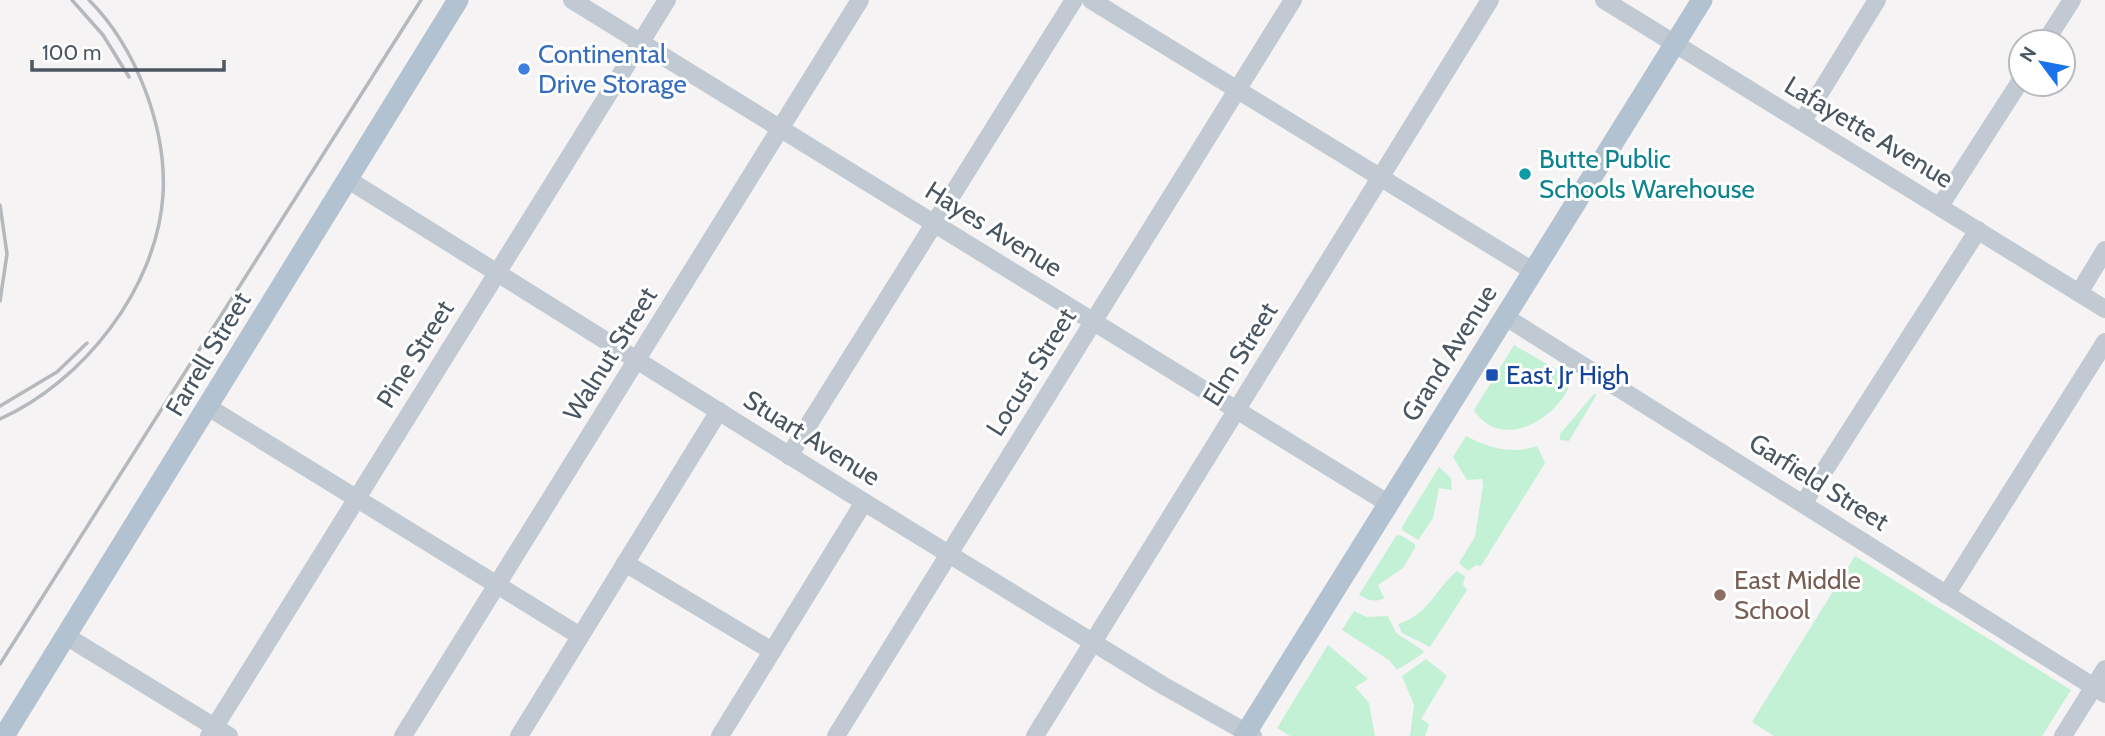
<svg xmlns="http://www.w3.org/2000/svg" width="2105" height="736" font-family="Cabin,sans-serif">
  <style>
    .green { fill: #c3f1d5 }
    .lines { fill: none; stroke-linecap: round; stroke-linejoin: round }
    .minor { stroke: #c1cad2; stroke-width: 18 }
    .major { stroke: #b3c2d1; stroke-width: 21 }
    .rail { stroke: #b5b8bd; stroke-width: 3.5 }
    .shop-dot { fill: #3f7fe0; stroke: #fff; stroke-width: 2.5 }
    .culture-dot { fill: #0f9aa8; stroke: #fff; stroke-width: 2.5 }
    .transit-dot { fill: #1a4fb4; stroke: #fff; stroke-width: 2.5 }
    .education-dot { fill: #8d6e63; stroke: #fff; stroke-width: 2.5 }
    .labels { text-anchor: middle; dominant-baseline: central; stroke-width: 6; stroke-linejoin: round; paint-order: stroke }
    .shop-label { font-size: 26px; fill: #366cbe; stroke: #fff; text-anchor: start }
    .street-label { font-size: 26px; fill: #4a5661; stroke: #fff }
    .culture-label { font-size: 26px; fill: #0d838f; stroke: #fff; text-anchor: start }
    .transit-label { font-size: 26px; fill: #164399; stroke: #fff; text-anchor: start }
    .education-label { font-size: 26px; fill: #785e54; stroke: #fff; text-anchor: start }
  </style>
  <rect width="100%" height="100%" fill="#f5f3f3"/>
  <!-- green -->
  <g class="green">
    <path d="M1514,345L1571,378V381C1560,418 1501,453 1474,410Z"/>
    <polygon points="1594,394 1597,394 1569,441 1560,440 1560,434"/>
    <path d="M1466,436C1489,448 1511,455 1537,446L1545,463L1481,566L1476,565L1468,571L1459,563L1475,537L1483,486L1482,479L1467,480L1453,457Z"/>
    <polygon points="1439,467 1451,478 1452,490 1439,488 1433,518 1418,540 1402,530 1402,527"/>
    <path d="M1400,535L1415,544V548L1403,568L1378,585L1384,598C1376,603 1367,600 1359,595L1396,536Z"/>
    <polygon points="1855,556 2071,690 2042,736 1774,736 1752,722"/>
    <path d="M1457,571L1465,576L1463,585L1467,590L1430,647L1402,633L1398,624C1429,615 1436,588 1457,571Z"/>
    <polygon points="1354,611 1367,617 1388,616 1396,633 1424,651 1422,654 1397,670 1389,660 1342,630"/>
    <polygon points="1328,645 1368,679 1355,687 1369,703 1375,736 1290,736 1277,728"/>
    <polygon points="1426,659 1447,676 1421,719 1429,724 1425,736 1410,736 1414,705 1402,676"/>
  </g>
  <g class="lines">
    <!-- minor -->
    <g class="minor">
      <polyline points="572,0 1389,504"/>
      <polyline points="1091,0 1533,271"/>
      <polyline points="1604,0 2105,309"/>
      <polyline points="2045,42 2072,0"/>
      <polyline points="1802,122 1877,0"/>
      <polyline points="347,179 864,502 1164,686 1253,736"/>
      <polyline points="1940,206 2021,80"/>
      <polyline points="2079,293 2105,250"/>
      <polyline points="1504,316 2105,694"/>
      <polyline points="208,407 580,636"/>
      <polyline points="789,456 1074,0"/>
      <polyline points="1803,504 1978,230"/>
      <polyline points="625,563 772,651"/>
      <polyline points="1946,595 2105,342"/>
      <polyline points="66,636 229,736"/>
      <polyline points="209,736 667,0"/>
      <polyline points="403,736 860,0"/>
      <polyline points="519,736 719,411"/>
      <polyline points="720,736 864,502"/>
      <polyline points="836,736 1293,0"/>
      <polyline points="1035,736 1490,0"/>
      <polyline points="2063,736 2105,669"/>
    </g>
    <!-- major -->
    <g class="major">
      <polyline points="4,736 458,0"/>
      <polyline points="1244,736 1702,0"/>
    </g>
    <!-- rail -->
    <g class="rail">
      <polyline points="72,0 103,35 129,77"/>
      <polyline points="0,205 7,254 0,301"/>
      <polyline points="0,406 57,372 87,343"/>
      <path d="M0,419C83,382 157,288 163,195C167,128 136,47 89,0"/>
      <polyline points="0,664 421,0"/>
    </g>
  </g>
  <!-- markers -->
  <circle class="shop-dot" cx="524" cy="69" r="7"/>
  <circle class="culture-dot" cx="1525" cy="174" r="7"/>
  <rect class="transit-dot" x="1485" y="368" width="14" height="14" rx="3.5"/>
  <circle class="education-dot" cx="1720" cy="595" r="7"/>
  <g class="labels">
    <!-- shop labels -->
    <g class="shop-label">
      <text x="538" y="54">Continental<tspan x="538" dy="30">Drive Storage</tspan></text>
    </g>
    <!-- street labels -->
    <g class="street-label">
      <text transform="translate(1869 132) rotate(31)">Lafayette Avenue</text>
      <text transform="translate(994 229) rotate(32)">Hayes Avenue</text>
      <text transform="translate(1449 353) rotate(-58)">Grand Avenue</text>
      <text transform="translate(208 354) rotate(-59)">Farrell Street</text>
      <text transform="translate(415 354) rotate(-58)">Pine Street</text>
      <text transform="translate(610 354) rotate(-58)">Walnut Street</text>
      <text transform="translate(1240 354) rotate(-58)">Elm Street</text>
      <text transform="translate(1031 372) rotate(-58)">Locust Street</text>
      <text transform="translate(812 438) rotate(32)">Stuart Avenue</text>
      <text transform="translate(1819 482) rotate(32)">Garfield Street</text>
    </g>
    <!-- culture labels -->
    <g class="culture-label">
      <text x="1539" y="159">Butte Public<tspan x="1539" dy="30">Schools Warehouse</tspan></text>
    </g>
    <!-- transit labels -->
    <g class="transit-label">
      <text x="1506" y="375">East Jr High</text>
    </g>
    <!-- education labels -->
    <g class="education-label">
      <text x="1734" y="580">East Middle<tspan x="1734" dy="30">School</tspan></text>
    </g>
  </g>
  <!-- north arrow -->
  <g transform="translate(2042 63) rotate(302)"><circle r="33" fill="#ffffff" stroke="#b7bbc0" stroke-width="2"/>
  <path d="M0-5L12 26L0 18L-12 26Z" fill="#1a73e8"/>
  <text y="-10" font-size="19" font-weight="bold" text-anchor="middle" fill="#4a5661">N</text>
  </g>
  <!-- scale -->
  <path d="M32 60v10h192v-10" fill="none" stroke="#4a5661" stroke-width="3.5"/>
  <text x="42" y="60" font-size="21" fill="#4a5661" stroke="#ffffff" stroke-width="5" paint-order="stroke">100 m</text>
</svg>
